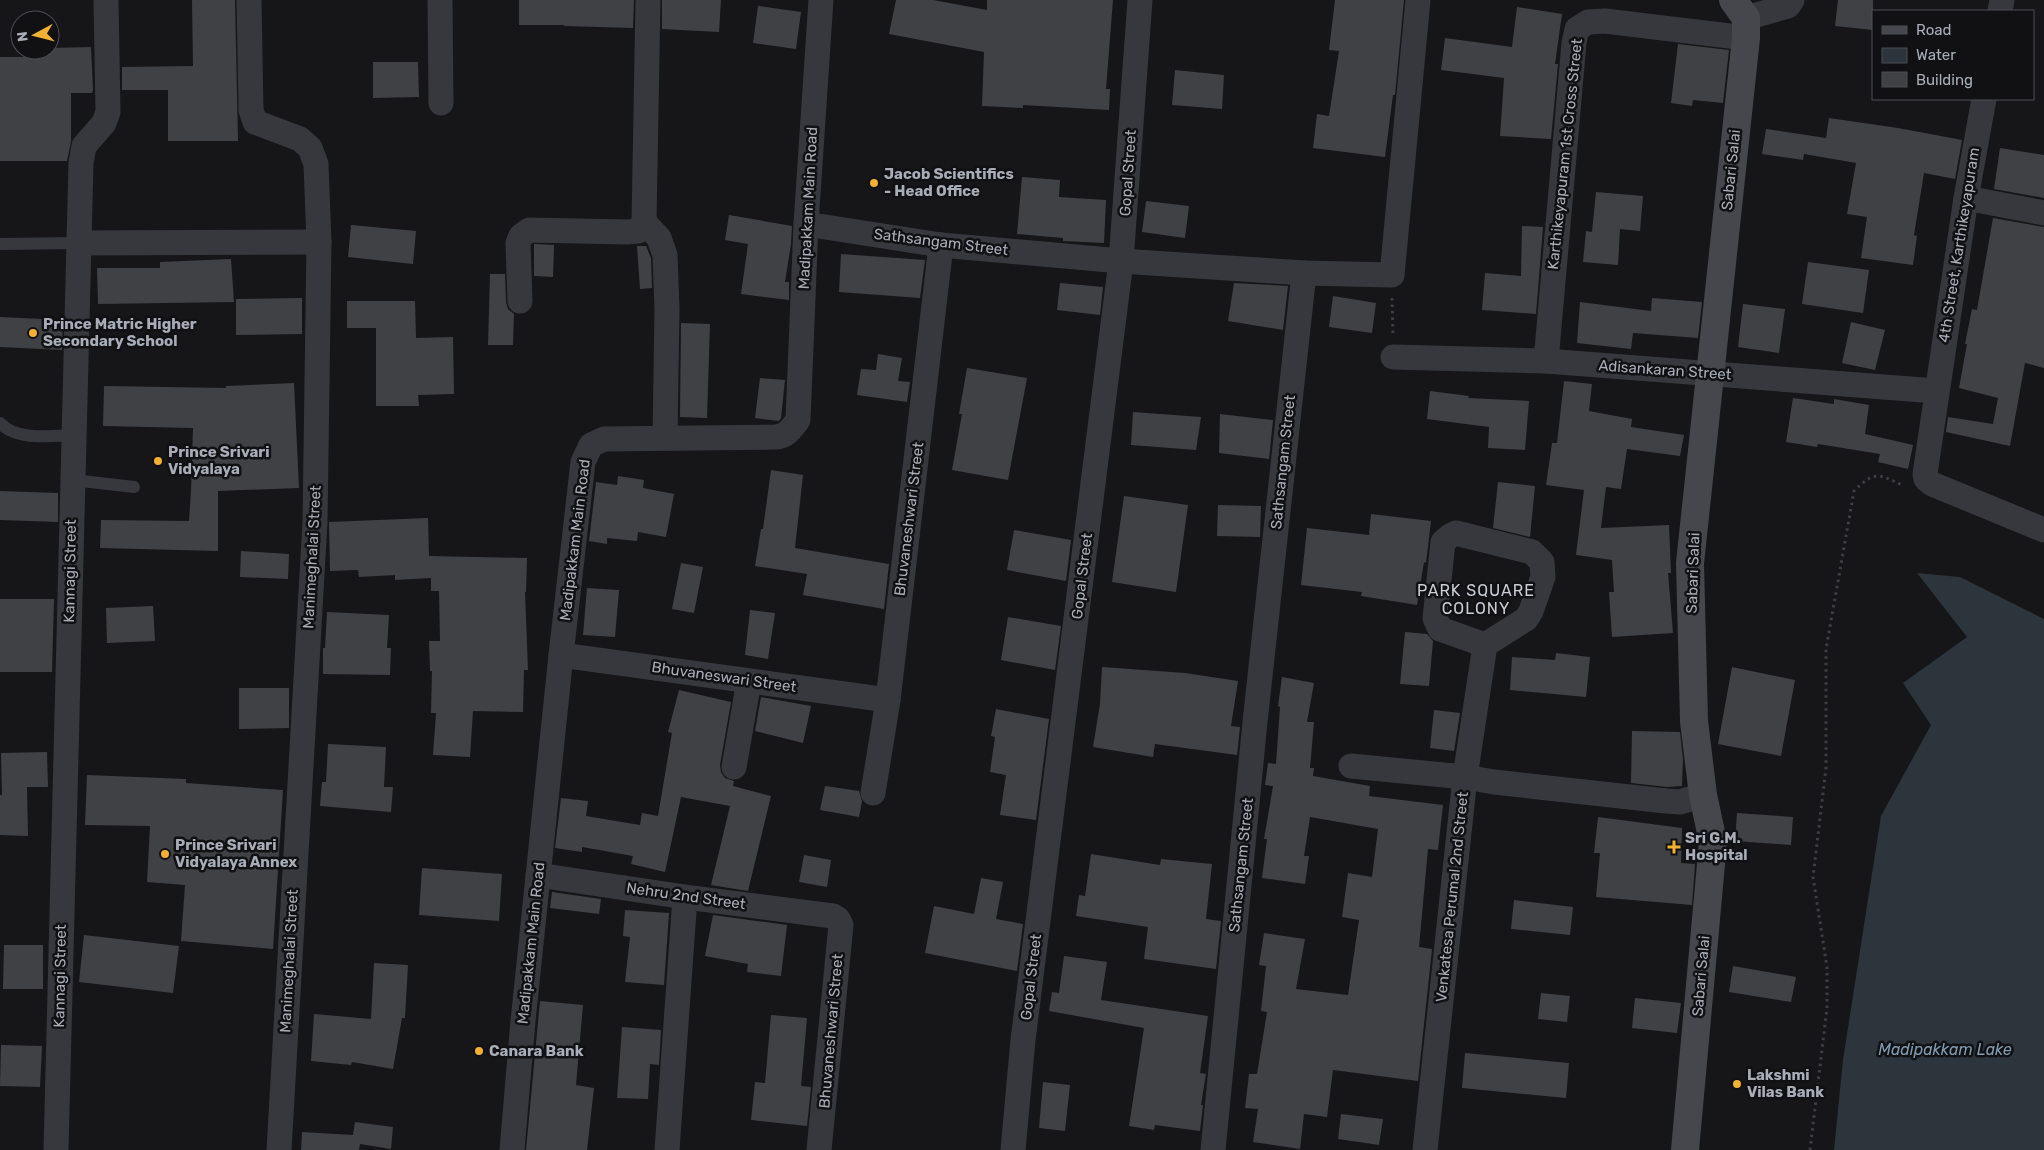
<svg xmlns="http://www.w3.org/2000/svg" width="2044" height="1150" font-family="Rubik,sans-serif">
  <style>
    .water { fill: #2c353c }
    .building { fill: #404145 }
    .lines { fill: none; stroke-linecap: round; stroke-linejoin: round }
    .path { stroke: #3d3f44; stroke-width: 3; stroke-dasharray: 2.5 4; stroke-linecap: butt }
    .lane { stroke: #37383d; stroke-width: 12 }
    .street { stroke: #37383d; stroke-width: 25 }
    .secondary { stroke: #45474d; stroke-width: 28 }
    .poi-dot { fill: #f2b134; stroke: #111113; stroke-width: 2 }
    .labels { text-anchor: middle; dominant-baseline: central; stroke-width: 5; stroke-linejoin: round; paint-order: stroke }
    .street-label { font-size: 15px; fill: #a8adb8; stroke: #111113 }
    .poi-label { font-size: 15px; font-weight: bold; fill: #a8adb8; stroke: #111113; text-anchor: start }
    .neighbourhood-label { font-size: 16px; letter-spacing: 1px; fill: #c9ccd4; stroke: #111113 }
    .water-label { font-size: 16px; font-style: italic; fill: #7f9bb3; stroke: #111113 }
  </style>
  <rect width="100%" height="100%" fill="#161618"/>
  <!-- water -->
  <polygon class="water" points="1917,573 1960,577 2044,619 2044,1150 1834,1150 1843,1060 1881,816 1931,725 1903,683 1967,637"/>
  <!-- building -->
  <g class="building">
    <polygon points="192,0 235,0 238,141 168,141 168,90 122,90 122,67 193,66"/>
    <polygon points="519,0 634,0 633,28 564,26 564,25 519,25"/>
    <polygon points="662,0 721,0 719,32 662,29"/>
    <polygon points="896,0 933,0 987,10 987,0 1113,0 1106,89 1110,89 1109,110 1023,105 1023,108 982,106 984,52 889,34"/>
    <polygon points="1335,0 1404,0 1395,95 1393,95 1385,157 1313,148 1317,114 1329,116 1339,51 1329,50"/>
    <polygon points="1838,0 1873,0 1873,30 1835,26"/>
    <polygon points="758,6 801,12 796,49 753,43"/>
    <polygon points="1517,7 1562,14 1555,64 1558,64 1551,139 1500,136 1504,78 1441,70 1445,38 1512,47"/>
    <polygon points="1678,44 1729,50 1723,103 1693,100 1692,106 1671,103"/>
    <polygon points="91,47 93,90 92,93 71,93 71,141 67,161 0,161 0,57 33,57 33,50 50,50 50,48"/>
    <polygon points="373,62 418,62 419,97 373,98"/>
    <polygon points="1175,70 1224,75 1222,109 1172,105"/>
    <polygon points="1829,118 1898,128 1962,140 1955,179 1924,173 1914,235 1917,236 1913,265 1861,258 1867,217 1847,214 1856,163 1804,154 1803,160 1762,154 1766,129 1826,138"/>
    <polygon points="2000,148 2044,155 2044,198 1994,189"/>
    <polygon points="1022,177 1060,180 1059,197 1106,200 1104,243 1063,241 1063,238 1017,234"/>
    <polygon points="1596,192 1643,196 1640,231 1620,229 1618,265 1583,262 1586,231 1592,232"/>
    <polygon points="1146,201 1189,206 1185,238 1142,232"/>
    <polygon points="729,215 792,226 791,244 785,282 789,282 789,300 741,294 748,244 725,240"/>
    <polygon points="1993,218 2044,227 2044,368 2025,363 2010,446 1946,432 1948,417 1993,424 1998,398 1959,388 1967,344 1965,344 1972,309 1977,310"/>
    <polygon points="351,225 416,231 413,264 348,257"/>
    <polygon points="1522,226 1543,227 1536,314 1482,310 1485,273 1521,276"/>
    <polygon points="534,244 554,245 553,277 534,276"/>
    <polygon points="637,246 646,246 651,258 652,288 640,289"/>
    <polygon points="841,254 925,260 920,298 839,292"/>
    <polygon points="231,259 234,302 98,304 97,268 160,268 160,262"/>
    <polygon points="1808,262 1869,270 1863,313 1802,304"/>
    <polygon points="490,274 505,274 506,302 508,309 514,314 513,345 488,345"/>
    <polygon points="1060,283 1103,287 1100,315 1057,310"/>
    <polygon points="1234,283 1288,286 1283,330 1228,321"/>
    <polygon points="1333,296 1376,303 1372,333 1329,327"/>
    <polygon points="302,298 302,334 236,335 236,299"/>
    <polygon points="1652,298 1702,302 1698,338 1633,333 1631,349 1577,343 1580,302 1651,311"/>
    <polygon points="347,301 415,301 416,338 453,337 454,394 418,395 419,406 376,406 376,328 347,328"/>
    <polygon points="1743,304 1785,309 1779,353 1738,347"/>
    <polygon points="0,317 63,320 62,350 0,347"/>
    <polygon points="1851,322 1885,330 1875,370 1842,363"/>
    <polygon points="681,323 710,324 707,418 680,417"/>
    <polygon points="878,354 902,358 898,381 910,382 907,402 857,395 861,369 876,370"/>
    <polygon points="967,368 1027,378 1008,480 952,470 962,414 959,414"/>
    <polygon points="760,378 785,380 781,418 779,421 755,418"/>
    <polygon points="1564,381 1592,384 1589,411 1632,419 1631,427 1684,435 1680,456 1627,449 1621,489 1606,487 1601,528 1669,525 1671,573 1668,573 1673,633 1612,637 1609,592 1614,592 1612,560 1576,555 1584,490 1546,485 1552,443 1557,443"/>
    <polygon points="294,383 299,488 218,491 218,551 100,548 101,520 189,521 191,491 193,428 103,426 104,386 226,388 226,386"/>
    <polygon points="1430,391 1469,396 1468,398 1529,401 1525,450 1488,448 1489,427 1427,419"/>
    <polygon points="1793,398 1834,404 1834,399 1869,405 1865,434 1913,445 1908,469 1878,462 1880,454 1818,444 1817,447 1786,442"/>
    <polygon points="1133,412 1201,417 1196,450 1131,445"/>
    <polygon points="1220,414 1273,420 1269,459 1219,453"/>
    <polygon points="771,470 803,475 795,548 889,564 884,609 803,595 807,574 755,566 761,529 763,529"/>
    <polygon points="618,476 644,480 643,488 674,494 666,537 638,532 637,541 607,538 607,544 589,541 596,482 617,485"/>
    <polygon points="1498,482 1535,486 1530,537 1493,528"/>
    <polygon points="0,491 58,493 58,522 0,520"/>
    <polygon points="1124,496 1188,505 1176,592 1112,582"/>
    <polygon points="1218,505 1261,506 1260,537 1217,536"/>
    <polygon points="1371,514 1431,521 1426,563 1424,562 1417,605 1361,596 1362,592 1301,585 1307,528 1369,535"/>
    <polygon points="428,518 429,556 527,558 526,592 525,592 528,670 524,670 523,712 473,711 470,757 433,755 436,713 431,713 432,671 430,671 429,641 440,641 439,591 431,591 431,578 395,580 395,575 359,577 358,570 330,571 329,522"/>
    <polygon points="1014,530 1071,540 1066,581 1007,570"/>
    <polygon points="241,551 289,554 288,579 240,577"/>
    <polygon points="681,563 703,567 694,613 672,609"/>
    <polygon points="587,588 619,590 615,637 583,635"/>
    <polygon points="0,599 54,599 52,672 0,672"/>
    <polygon points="153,606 155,641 107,643 106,608"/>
    <polygon points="750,610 775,613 768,659 745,655"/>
    <polygon points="327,612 389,615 387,648 391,648 390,675 323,674 323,648 325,648"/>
    <polygon points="1008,617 1061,626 1055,670 1001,660"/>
    <polygon points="1405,632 1427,634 1433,641 1429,686 1400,684"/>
    <polygon points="1556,653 1590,657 1586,697 1510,690 1512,657 1555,660"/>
    <polygon points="1102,667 1185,673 1238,681 1231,726 1240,727 1237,755 1155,744 1153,757 1093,747 1100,704"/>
    <polygon points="1732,667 1795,680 1781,756 1718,744"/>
    <polygon points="1282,677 1314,683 1307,722 1314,722 1310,768 1314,768 1313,776 1370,786 1369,796 1443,805 1438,850 1428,849 1419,947 1432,949 1418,1081 1333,1070 1327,1117 1304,1114 1300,1149 1253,1142 1258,1109 1245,1108 1249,1074 1257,1074 1267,1012 1261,1011 1266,966 1259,965 1264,933 1305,939 1296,989 1348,995 1359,920 1342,917 1348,873 1372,877 1378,829 1310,817 1304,856 1309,856 1305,884 1262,878 1267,839 1264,839 1273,786 1265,785 1268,763 1276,764 1280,707 1278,706"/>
    <polygon points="239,688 289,688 289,728 239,729"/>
    <polygon points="679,690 731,702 720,765 721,772 725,778 734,781 733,786 771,796 748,891 711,885 730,806 681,797 665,872 631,864 633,856 582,847 582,852 555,848 561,798 588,801 586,816 640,825 642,813 658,816 672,733 668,732"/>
    <polygon points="761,697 811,706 803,743 755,731"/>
    <polygon points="996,709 1049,719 1036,820 1000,815 1006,775 990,772 995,737 991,736"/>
    <polygon points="1434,710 1460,713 1454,751 1430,748"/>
    <polygon points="1632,731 1680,732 1683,759 1682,786 1667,787 1631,783"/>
    <polygon points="328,744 386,747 384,787 393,787 391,812 320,806 322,782 326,782"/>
    <polygon points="47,752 48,787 27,787 28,836 0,835 0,795 2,795 1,753"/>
    <polygon points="87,775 186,779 186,783 283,790 273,949 181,941 185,885 147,882 150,826 85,825"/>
    <polygon points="825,786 859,791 862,801 859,817 820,810"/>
    <polygon points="1737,813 1793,817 1791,845 1735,841"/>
    <polygon points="1598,817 1682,828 1681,863 1695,864 1692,905 1596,897 1600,853 1594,853"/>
    <polygon points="1091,854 1160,865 1161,859 1212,864 1206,919 1221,921 1216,969 1144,959 1148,927 1076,916 1079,895 1085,896"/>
    <polygon points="804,855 831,860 827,887 799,882"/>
    <polygon points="422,868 502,874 499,921 419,915"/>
    <polygon points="981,878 1003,882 996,919 1023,924 1017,971 925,953 934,906 974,914"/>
    <polygon points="552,892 601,899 599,914 550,908"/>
    <polygon points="1514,900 1573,907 1570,935 1511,929"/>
    <polygon points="625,910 669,913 664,985 625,982 630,937 623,936"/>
    <polygon points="713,915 787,925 781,976 747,972 748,964 705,956"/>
    <polygon points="84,935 179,946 173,993 79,982"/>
    <polygon points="4,945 43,945 43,989 3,989"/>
    <polygon points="1064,956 1107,962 1101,1000 1208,1016 1200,1073 1206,1074 1201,1105 1203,1105 1200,1131 1155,1125 1154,1130 1129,1126 1144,1028 1049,1011 1052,992 1059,993"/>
    <polygon points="374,963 408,965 405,1018 402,1018 393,1069 352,1062 351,1065 311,1061 314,1014 371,1019"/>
    <polygon points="1733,966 1796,977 1791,1002 1729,992"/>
    <polygon points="1541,993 1570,996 1567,1022 1538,1019"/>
    <polygon points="1635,998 1681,1003 1677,1033 1632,1028"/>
    <polygon points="540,1001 583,1005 576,1085 594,1088 587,1150 526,1150"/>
    <polygon points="771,1015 807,1018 801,1086 811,1087 807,1126 751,1120 755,1082 765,1083"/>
    <polygon points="622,1027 661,1030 659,1065 650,1064 648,1099 617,1098"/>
    <polygon points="1,1045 42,1046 40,1087 0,1086"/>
    <polygon points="1465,1053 1569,1063 1566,1098 1462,1088"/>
    <polygon points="1043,1082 1070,1085 1065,1131 1039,1128"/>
    <polygon points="1341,1114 1383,1119 1379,1145 1338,1139"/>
    <polygon points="355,1122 393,1127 391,1149 360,1144 359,1150 301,1150 302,1132 353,1135"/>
  </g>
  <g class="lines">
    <!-- path -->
    <g class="path">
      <polyline points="1392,298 1393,334"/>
      <path d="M1810,1150L1827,1008V967L1813,877L1826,768V649L1854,491C1875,470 1879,474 1904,486"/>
    </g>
    <!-- lane -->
    <g class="lane">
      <polyline points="0,244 79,243"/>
      <path d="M0,423C16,441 52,436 74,435"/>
      <polyline points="73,480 134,487"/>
    </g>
    <!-- street -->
    <g class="street">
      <polyline points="249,0 251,110 255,122 300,139 310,148 316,164 319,242 315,522 279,1150"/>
      <polyline points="440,0 441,103"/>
      <polyline points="2000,11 2002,0"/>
      <polyline points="1746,18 1788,6 1792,0"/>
      <polyline points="1984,99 1966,198 1925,474 1926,479 1932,484 2044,530"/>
      <polyline points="1966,198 2044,213"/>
      <polyline points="644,222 659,238 665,255 667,309 665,438"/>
      <polyline points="806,224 941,245 1121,261 1304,273 1255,722 1213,1150"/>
      <polyline points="79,243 319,242"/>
      <polyline points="1304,273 1392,275 1418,0"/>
      <polyline points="520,301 518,243 521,236 529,230 627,232 638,231 644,222 648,0"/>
      <polyline points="1393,357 1546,361 1936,391"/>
      <polyline points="1546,361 1574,43 1577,29 1588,22 1605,21 1746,38"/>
      <polyline points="561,655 888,700"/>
      <polyline points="1351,766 1465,777 1494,782 1666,801 1680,802 1703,795"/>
      <polyline points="734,767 749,681"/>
      <polyline points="873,793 888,700 941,245"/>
      <polyline points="538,875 685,897 833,916 838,919 841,925 819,1150"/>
      <polyline points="56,1150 81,163 84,146 104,123 108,112 106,0"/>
      <path d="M512,1150L523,1021L561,655L583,462L591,445L604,439L776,437C787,436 791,429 798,420L806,224L821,0"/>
      <polyline points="667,1150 685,897"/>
      <polyline points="1013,1150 1023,1040 1121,261 1140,0"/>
      <polyline points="1425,1150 1465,777 1485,645 1526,619 1531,611 1543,577 1542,562 1532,552 1456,533 1450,536 1443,542 1435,618 1440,629 1485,645"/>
    </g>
    <!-- secondary -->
    <polyline class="secondary" points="1685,1150 1713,842 1703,795 1694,721 1690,563 1746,38 1746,18 1733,0"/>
  </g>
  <!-- markers -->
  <g class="poi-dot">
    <circle cx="874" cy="183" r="5"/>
    <circle cx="33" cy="333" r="5"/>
    <circle cx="158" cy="461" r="5"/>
    <path d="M1671.5 839.5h5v5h5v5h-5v5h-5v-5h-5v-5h5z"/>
    <circle cx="165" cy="854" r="5"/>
    <circle cx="479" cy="1051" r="5"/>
    <circle cx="1737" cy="1084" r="5"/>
  </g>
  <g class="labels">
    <!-- street labels -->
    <g class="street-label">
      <text transform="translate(1565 154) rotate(-84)">Karthikeyapuram 1st Cross Street</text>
      <text transform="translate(1731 170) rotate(-84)">Sabari Salai</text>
      <text transform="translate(1128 173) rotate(-86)">Gopal Street</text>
      <text transform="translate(808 208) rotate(-87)">Madipakkam Main Road</text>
      <text transform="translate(941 242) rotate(7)">Sathsangam Street</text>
      <text transform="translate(1959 245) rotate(-81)">4th Street, Karthikeyapuram</text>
      <text transform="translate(1665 370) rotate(4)">Adisankaran Street</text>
      <text transform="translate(1283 462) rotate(-84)">Sathsangam Street</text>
      <text transform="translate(909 519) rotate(-83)">Bhuvaneshwari Street</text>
      <text transform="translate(575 540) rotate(-83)">Madipakkam Main Road</text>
      <text transform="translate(312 557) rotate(-87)">Manimeghalai Street</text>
      <text transform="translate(70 571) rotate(-89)">Kannagi Street</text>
      <text transform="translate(1693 573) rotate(-88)">Sabari Salai</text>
      <text transform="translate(1082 576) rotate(-83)">Gopal Street</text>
      <text transform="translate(724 677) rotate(8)">Bhuvaneswari Street</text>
      <text transform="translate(1241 865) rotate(-84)">Sathsangam Street</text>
      <text transform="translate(686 896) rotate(8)">Nehru 2nd Street</text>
      <text transform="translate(1452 897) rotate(-84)">Venkatesa Perumal 2nd Street</text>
      <text transform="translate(531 943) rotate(-84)">Madipakkam Main Road</text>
      <text transform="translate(289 961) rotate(-87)">Manimeghalai Street</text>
      <text transform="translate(60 976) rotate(-89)">Kannagi Street</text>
      <text transform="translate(1701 976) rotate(-85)">Sabari Salai</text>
      <text transform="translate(1031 977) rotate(-83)">Gopal Street</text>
      <text transform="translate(831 1031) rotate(-85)">Bhuvaneshwari Street</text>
    </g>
    <!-- poi labels -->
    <g class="poi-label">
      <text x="884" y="174">Jacob Scientifics<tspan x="884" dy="17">- Head Office</tspan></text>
      <text x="43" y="324">Prince Matric Higher<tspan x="43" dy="17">Secondary School</tspan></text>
      <text x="168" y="452">Prince Srivari<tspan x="168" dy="17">Vidyalaya</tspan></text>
      <text x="1685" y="838">Sri G.M.<tspan x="1685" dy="17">Hospital</tspan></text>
      <text x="175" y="845">Prince Srivari<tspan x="175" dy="17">Vidyalaya Annex</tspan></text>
      <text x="489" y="1051">Canara Bank</text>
      <text x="1747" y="1075">Lakshmi<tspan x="1747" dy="17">Vilas Bank</tspan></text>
    </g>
    <!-- neighbourhood labels -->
    <g class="neighbourhood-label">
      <text x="1476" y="590">PARK SQUARE<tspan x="1476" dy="18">COLONY</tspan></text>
    </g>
    <!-- water labels -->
    <g class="water-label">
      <text x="1945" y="1049">Madipakkam Lake</text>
    </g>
  </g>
  <!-- legend -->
  <rect x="1872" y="10" width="162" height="90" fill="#111113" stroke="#4d4f55"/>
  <rect x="1882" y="26" width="25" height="8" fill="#45474d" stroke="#4d4f55"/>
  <text x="1916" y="35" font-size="15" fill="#a8adb8">Road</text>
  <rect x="1882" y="48" width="25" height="15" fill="#2c353c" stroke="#4d4f55"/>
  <text x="1916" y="60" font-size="15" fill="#a8adb8">Water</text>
  <rect x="1882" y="72" width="25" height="15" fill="#404145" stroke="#4d4f55"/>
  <text x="1916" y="85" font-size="15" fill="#a8adb8">Building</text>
  <!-- north arrow -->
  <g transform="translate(35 35) rotate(263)"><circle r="24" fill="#111113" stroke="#4d4f55"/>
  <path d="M0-4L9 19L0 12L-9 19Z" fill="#f2b134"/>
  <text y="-8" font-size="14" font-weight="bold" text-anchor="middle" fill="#a8adb8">N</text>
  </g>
</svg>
